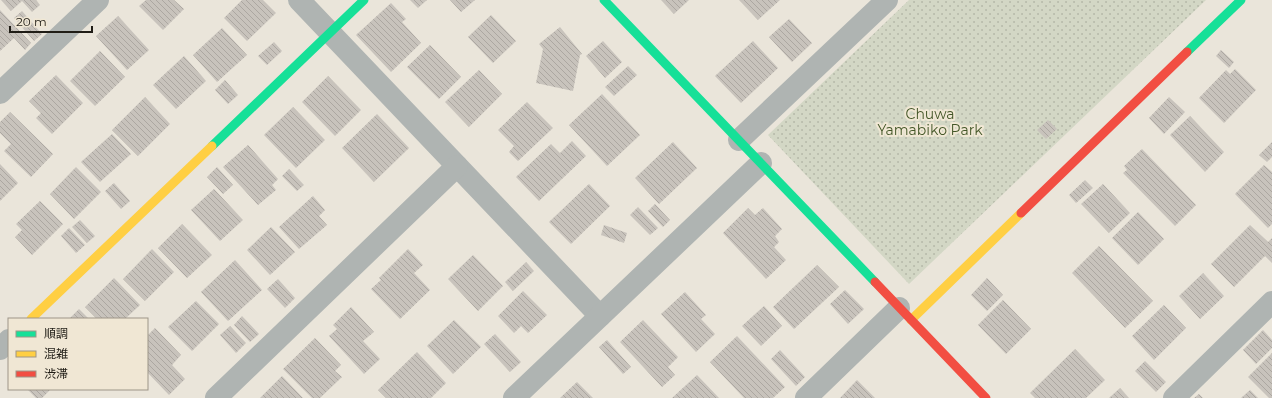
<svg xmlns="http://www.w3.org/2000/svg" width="1272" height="398" font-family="Montserrat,'Noto Sans JP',sans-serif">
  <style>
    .grass { fill: url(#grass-dots) }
    .building { fill: url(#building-back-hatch) }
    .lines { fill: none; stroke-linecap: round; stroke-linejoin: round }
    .street { stroke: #afb4b2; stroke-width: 22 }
    .fast { stroke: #16e098; stroke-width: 9 }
    .slow { stroke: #ffcf43; stroke-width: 9 }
    .jam { stroke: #f24e42; stroke-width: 9 }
    .labels { text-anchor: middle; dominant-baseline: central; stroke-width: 4; stroke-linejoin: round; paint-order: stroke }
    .park-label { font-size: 14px; fill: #445728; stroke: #f0e7d4 }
  </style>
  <defs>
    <pattern id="grass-dots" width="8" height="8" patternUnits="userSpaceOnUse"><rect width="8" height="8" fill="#d3d7c5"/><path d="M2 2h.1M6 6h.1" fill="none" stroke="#b5b8a8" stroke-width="1.8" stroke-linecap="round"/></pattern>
    <pattern id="building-back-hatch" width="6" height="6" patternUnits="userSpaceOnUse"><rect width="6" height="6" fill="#c8c3bc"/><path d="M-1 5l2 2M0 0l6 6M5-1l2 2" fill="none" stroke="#aca7a1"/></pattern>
  </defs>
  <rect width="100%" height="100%" fill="#eae5da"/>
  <!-- grass -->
  <polygon class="grass" points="909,0 1206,0 909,284 768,135"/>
  <!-- building -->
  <g class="building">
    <polygon points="1,0 36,0 40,5 32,12 22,1 11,11"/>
    <polygon points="146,0 174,0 184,9 163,30 139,6"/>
    <polygon points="242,0 263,0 276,13 247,41 224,18"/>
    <polygon points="410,0 427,0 418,8"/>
    <polygon points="450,0 475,0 461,12"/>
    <polygon points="661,0 689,0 674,14"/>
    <polygon points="739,0 780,0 758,20"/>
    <polygon points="391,3 406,19 402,22 421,43 391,72 356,35"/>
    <polygon points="0,10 31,43 25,50 14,38 0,51"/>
    <polygon points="22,11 42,34 34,41 14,18"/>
    <polygon points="491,15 516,41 493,63 468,37"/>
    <polygon points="118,16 149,50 127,70 96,36"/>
    <polygon points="789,19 812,43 792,62 769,37"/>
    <polygon points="560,27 582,54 580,55 573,91 536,83 543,49 539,44"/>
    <polygon points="222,28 247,55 217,82 193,55"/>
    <polygon points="603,41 622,62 605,78 586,56"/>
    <polygon points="753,41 778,68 741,103 715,76"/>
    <polygon points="274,42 282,51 267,65 258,56"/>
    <polygon points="430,45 461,77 439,99 407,67"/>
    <polygon points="1221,50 1234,62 1229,68 1216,56"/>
    <polygon points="100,51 125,77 95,106 70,81"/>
    <polygon points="184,56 206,81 176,109 153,85"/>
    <polygon points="628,66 637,75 614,96 605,87"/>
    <polygon points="1235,69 1256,90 1224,123 1199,98 1226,70 1230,74"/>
    <polygon points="479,70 502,94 469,127 445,102"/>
    <polygon points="56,75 83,103 52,134 36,118 41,113 29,101"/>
    <polygon points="328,76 361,110 335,136 302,102"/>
    <polygon points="225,80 238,95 228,104 215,90"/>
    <polygon points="602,94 640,135 607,166 569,125"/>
    <polygon points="145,97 170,124 138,156 112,130"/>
    <polygon points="1169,97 1185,112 1164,134 1149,118"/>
    <polygon points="527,102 553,128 518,161 509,152 514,146 498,130"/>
    <polygon points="293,107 325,140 296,168 264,135"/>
    <polygon points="10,112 53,154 31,177 4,151 11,144 0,133 0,122"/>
    <polygon points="377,114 409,148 374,182 342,148"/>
    <polygon points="1190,116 1224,152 1205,172 1170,135"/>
    <polygon points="1048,120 1057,129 1046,139 1037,130"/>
    <polygon points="112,134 131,154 100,182 81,162"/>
    <polygon points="572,141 586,156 539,201 516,177 551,144 560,153"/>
    <polygon points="673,142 697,168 659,204 635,178"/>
    <polygon points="1272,142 1272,157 1267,162 1259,155"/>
    <polygon points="248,145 278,179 272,185 276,190 258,205 223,167"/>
    <polygon points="1142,149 1196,205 1175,226 1123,173 1127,170 1124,166"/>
    <polygon points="0,164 18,183 0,201"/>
    <polygon points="1264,165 1272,172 1272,224 1268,228 1235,194"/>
    <polygon points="76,167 101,192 74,219 50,194"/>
    <polygon points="217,167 233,185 223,194 207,177"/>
    <polygon points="289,169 304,185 297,191 282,176"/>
    <polygon points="1085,180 1093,188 1076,203 1069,195"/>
    <polygon points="114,183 130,201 121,209 105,191"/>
    <polygon points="589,184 610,206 571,244 549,222"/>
    <polygon points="1103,184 1130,213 1109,233 1081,204"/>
    <polygon points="214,189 243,220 220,241 191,210"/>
    <polygon points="313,196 325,210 319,216 327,225 299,249 279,227"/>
    <polygon points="40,201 63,224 32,255 15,237 22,230 16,224"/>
    <polygon points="655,204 670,220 663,227 648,211"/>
    <polygon points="638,207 658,228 650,235 630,215"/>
    <polygon points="748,208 755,215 763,208 782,229 775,236 779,242 774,247 786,260 766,279 723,233"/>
    <polygon points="1138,212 1164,239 1138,265 1112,238"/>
    <polygon points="80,220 95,236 87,243 72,227"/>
    <polygon points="182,224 212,255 187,278 158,248"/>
    <polygon points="604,225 627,233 624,243 601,235"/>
    <polygon points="1250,225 1268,242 1272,238 1272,263 1265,256 1234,287 1211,264"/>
    <polygon points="271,227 295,252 270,275 247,250"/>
    <polygon points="69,228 85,245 76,253 61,236"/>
    <polygon points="1099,246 1153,301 1125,328 1072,273"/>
    <polygon points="152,249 174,272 145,301 123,279"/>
    <polygon points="408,249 423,265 414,273 430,290 400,319 371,289 381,280 379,278"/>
    <polygon points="473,255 503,286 478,311 448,279"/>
    <polygon points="235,260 262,290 228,321 201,292"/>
    <polygon points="526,262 534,271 513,291 505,282"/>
    <polygon points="817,265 839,287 794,329 773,307"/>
    <polygon points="1203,273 1224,296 1200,319 1179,296"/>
    <polygon points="114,278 140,305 125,319 97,319 85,307"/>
    <polygon points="987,278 1003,295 987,311 971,295"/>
    <polygon points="278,279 295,298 285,308 267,289"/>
    <polygon points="845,290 864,309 848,324 830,304"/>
    <polygon points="523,291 547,315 528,333 521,326 514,333 498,316"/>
    <polygon points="685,292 706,315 701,319 715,334 696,352 661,314"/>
    <polygon points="1003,300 1031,329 1006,354 978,325"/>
    <polygon points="196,301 219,324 192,351 168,327"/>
    <polygon points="1164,305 1186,328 1154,360 1132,336"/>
    <polygon points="764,306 782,326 761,346 742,326"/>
    <polygon points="351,307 374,332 363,341 380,359 364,374 329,336 337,329 333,325"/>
    <polygon points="79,309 89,319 69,319"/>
    <polygon points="242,316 259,334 250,342 234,325"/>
    <polygon points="454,320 481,347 453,374 427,346"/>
    <polygon points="643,320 678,357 668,367 675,375 662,387 620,342"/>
    <polygon points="230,326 246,343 236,353 220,335"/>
    <polygon points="155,328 181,355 172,365 185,379 169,395 147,372 147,336"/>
    <polygon points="1263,330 1272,340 1272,348 1256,364 1243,350"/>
    <polygon points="495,334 521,362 510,372 484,344"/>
    <polygon points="737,336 785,387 773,398 744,398 710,362"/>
    <polygon points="315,338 341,365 335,371 342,377 320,398 312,398 283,369"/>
    <polygon points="607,340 631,367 623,374 599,347"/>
    <polygon points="1075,349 1105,380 1086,398 1035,398 1030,393"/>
    <polygon points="780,350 805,377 796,386 771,359"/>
    <polygon points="417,352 446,383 431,398 386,398 378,390"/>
    <polygon points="1272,353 1272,398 1269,398 1248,377"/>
    <polygon points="1145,361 1166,382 1156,392 1135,371"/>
    <polygon points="697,375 719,398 672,398"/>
    <polygon points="282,376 303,398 260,398"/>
    <polygon points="857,380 875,398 840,398"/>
    <polygon points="577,382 593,398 560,398"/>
    <polygon points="1120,388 1129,398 1109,398"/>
    <polygon points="27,389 51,389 42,398 36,398"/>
    <polygon points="1250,390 1258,398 1241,398"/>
    <polygon points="1199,394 1203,398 1194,398"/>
  </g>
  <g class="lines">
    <!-- street -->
    <g class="street">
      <polyline points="299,0 600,316"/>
      <polyline points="0,93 98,0"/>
      <polyline points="739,140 887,0"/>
      <polyline points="0,349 9,340"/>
      <polyline points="216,398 457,166"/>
      <polyline points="514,398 761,163"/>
      <polyline points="806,398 899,308"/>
      <polyline points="1174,398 1272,302"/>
    </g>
    <!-- fast -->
    <g class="fast">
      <polyline points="604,0 875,282"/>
      <polyline points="1187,52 1241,0"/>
      <polyline points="212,146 364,0"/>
    </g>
    <!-- slow -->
    <g class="slow">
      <polyline points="31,319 212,146"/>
      <polyline points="911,320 1021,213"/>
    </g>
    <!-- jam -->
    <g class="jam">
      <polyline points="1021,213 1187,52"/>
      <polyline points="875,282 986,398"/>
    </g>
  </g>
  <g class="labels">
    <!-- park labels -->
    <g class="park-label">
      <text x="930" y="114">Chuwa<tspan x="930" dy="16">Yamabiko Park</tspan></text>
    </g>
  </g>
  <!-- legend -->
  <rect x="8" y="318" width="140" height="72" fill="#f0e7d4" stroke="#9d9688"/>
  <rect x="16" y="331" width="20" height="6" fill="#16e098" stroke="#9d9688"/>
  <text x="44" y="338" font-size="12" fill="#201d16">順調</text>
  <rect x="16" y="351" width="20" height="6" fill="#ffcf43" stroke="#9d9688"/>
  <text x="44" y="358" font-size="12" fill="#201d16">混雑</text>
  <rect x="16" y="371" width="20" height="6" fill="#f24e42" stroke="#9d9688"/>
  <text x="44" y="378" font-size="12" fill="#201d16">渋滞</text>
  <!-- scale -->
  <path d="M10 26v6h82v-6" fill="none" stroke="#201d16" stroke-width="2"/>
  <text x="16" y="26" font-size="12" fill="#201d16" stroke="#f0e7d4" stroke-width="3" paint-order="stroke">20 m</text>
</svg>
